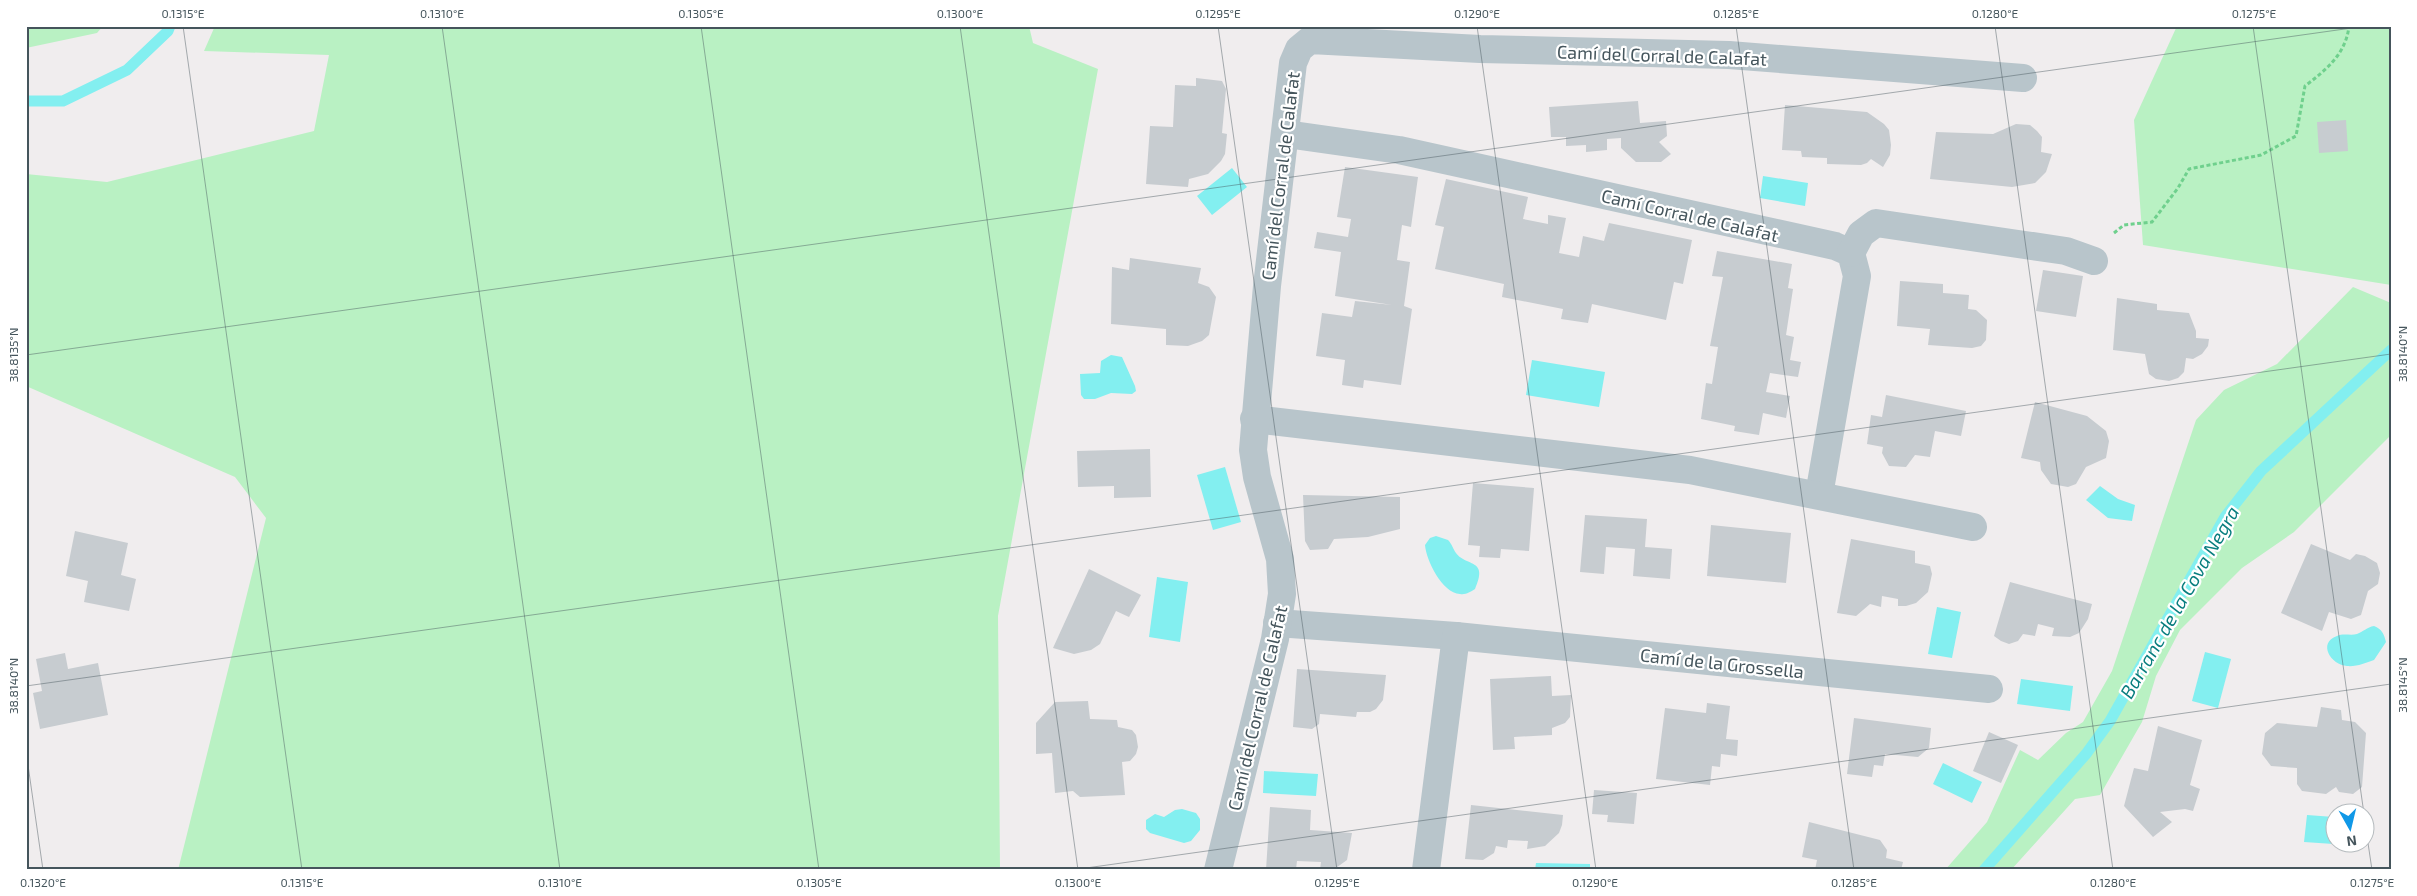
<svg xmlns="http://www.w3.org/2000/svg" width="2417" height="896" font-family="'Exo 2',sans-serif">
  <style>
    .green { fill: #b9f1c3 }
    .water { fill: #83eff0 }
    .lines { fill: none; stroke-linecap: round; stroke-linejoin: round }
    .stream { stroke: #83eff0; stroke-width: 11 }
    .building { fill: #c7ccd0 }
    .path { stroke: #6fd08d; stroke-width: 3; stroke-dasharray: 4 2.5; stroke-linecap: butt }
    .minor { stroke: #b8c5cb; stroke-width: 28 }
    .ticks { fill: none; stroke: #45555c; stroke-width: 1; stroke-opacity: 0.45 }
    .labels { text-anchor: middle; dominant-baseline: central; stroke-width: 4.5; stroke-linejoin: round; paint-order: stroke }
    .street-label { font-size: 18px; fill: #45555c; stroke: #fff }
    .water-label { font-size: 19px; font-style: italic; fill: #097e7f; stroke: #fff }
    .neatline { fill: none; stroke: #45555c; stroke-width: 2 }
    .ticks-label { font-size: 12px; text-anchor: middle; fill: #45555c }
  </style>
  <rect width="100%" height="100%" fill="#f0edee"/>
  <!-- green -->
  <g class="green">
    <polygon points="26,26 103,26 97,33 26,48"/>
    <polygon points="215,26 1029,26 1033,43 1098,69 998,616 1000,870 178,870 266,518 235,477 26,386 26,174 107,182 314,131 329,55 204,51"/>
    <polygon points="2177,26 2391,26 2391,285 2143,245 2134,120"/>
    <polygon points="2353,287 2391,303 2391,435 2294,532 2242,568 2180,630 2156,676 2142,722 2100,795 2075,799 2011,870 1945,870 1987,822 2020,750 2038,760 2066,733 2083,722 2112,671 2196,420 2224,390 2277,364"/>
  </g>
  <!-- water -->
  <g class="water">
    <polygon points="1232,168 1247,187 1212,215 1197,196"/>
    <polygon points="1763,176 1808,183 1805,206 1760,198"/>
    <polygon points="1111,355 1122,357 1135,386 1136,391 1132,394 1111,393 1095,399 1084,399 1081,395 1080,374 1100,373 1101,361"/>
    <polygon points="1532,360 1605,372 1599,407 1526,395"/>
    <polygon points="1225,467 1241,522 1213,530 1197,475"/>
    <polygon points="2100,486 2118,499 2135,505 2132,521 2108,518 2086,500"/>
    <path d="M1436,536L1448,540C1452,544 1453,549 1456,553C1466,567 1489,558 1475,589C1470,592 1466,595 1460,594C1442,593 1426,560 1425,545L1430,538Z"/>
    <polygon points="1157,577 1188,582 1180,642 1149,637"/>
    <polygon points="1937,607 1961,612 1952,658 1928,654"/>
    <path d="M2374,626C2382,629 2384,634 2386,642L2374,660C2366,663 2356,667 2347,666C2331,665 2317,643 2337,636C2343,633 2351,636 2357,634C2363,632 2367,627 2374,626Z"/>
    <polygon points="2205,652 2231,659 2218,708 2192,701"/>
    <polygon points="2021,679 2073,686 2070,711 2017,704"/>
    <polygon points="1943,763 1982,782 1972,803 1933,784"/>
    <polygon points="1264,771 1318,774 1316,796 1263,793"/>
    <polygon points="1182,809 1196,813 1200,819 1200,830 1191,841 1184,843 1150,833 1146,829 1146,820 1155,814 1164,817 1175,810"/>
    <polygon points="2307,815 2334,817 2334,844 2363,844 2363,846 2304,842"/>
    <polygon points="1536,863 1590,864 1590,870 1535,870"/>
  </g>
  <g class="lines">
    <!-- stream -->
    <g class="stream">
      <polyline points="26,101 63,101 127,70 168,31 170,26"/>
      <polyline points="1984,870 2086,754 2110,721 2225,517 2261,471 2391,350"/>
    </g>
  </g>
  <!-- building -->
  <g class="building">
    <polygon points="1196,78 1222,81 1226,89 1222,133 1227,134 1225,154 1221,161 1208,174 1189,179 1188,187 1146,184 1150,126 1173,127 1175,85 1196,86"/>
    <polygon points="1638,101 1640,123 1666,121 1667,136 1659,142 1671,154 1661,162 1636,162 1621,148 1621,138 1607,139 1607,150 1586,152 1586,145 1566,146 1566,137 1551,137 1549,107"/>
    <polygon points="1785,105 1867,112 1884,124 1889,130 1891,145 1890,155 1883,167 1871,159 1867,163 1861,165 1827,164 1827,158 1802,157 1801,151 1782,150"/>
    <polygon points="2346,120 2348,151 2319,153 2317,122"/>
    <polygon points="2016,124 2030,125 2037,131 2042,137 2041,152 2052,154 2046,172 2035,183 2012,187 1930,179 1936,132 1993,134"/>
    <polygon points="1345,167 1418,177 1411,227 1402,225 1397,260 1410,262 1404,306 1412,309 1401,385 1364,380 1363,388 1342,385 1345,360 1316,356 1322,313 1352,317 1355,301 1392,305 1335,296 1341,252 1314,248 1317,232 1348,237 1351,219 1337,217"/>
    <polygon points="1446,179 1528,197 1523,219 1548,224 1548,215 1566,218 1559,253 1579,257 1583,236 1604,241 1609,223 1692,240 1683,284 1674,282 1666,320 1592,304 1588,323 1561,319 1563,309 1502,297 1504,284 1435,269 1444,227 1435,225"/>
    <polygon points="1717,251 1792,264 1788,288 1793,289 1786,335 1794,337 1790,360 1801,362 1798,377 1770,373 1766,392 1790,396 1786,418 1763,413 1759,435 1734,431 1735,426 1701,419 1706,383 1712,384 1718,347 1710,346 1723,277 1712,276"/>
    <polygon points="1130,258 1201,268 1198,283 1209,287 1216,297 1209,335 1202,341 1188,346 1166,345 1166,329 1111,324 1112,267 1129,270"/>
    <polygon points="2043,270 2083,276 2076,317 2036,311"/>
    <polygon points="1900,281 1943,284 1943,293 1969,295 1968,309 1976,310 1987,320 1986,340 1981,346 1972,348 1928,345 1930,329 1897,326"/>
    <polygon points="2117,298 2157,304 2157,310 2189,313 2196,331 2196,338 2209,339 2208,346 2202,354 2193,359 2186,358 2184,372 2178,378 2169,381 2156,379 2149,374 2145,354 2113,350"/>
    <polygon points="1886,395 1966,411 1961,436 1935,431 1930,457 1915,455 1906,467 1889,466 1882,453 1883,447 1867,444 1871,415 1882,417"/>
    <polygon points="2035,402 2087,416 2106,431 2109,441 2106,458 2086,467 2076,484 2068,487 2051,484 2041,470 2040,462 2021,458"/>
    <polygon points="1150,449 1151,497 1114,498 1114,486 1078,487 1077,451"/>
    <polygon points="1473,483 1534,488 1529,551 1501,549 1500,558 1479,557 1480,546 1468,545"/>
    <polygon points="1303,495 1400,497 1400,529 1368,537 1334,539 1328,549 1310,550 1305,541"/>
    <polygon points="1585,515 1647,519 1645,547 1672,549 1670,579 1633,576 1635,549 1606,547 1604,574 1580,572"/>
    <polygon points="1711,525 1791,533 1786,583 1707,576"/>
    <polygon points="75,531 128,543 121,575 136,579 129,611 84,602 88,581 66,576"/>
    <polygon points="1851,539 1915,551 1915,563 1930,566 1932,574 1928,592 1916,603 1906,606 1898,606 1898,599 1882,596 1881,607 1870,604 1856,616 1837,613"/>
    <polygon points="2311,544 2350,560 2356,554 2365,556 2377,563 2380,573 2378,584 2368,591 2361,615 2351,619 2329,612 2322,631 2281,613"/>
    <polygon points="1089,569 1141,595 1129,617 1116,611 1100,644 1091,650 1074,654 1053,648"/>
    <polygon points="2010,582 2092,604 2088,619 2079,633 2070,637 2052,636 2054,628 2038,624 2035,636 2023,634 2018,641 2009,644 2001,641 1994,636"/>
    <polygon points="65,653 68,669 98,663 108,715 40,729 33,693 42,691 36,659"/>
    <polygon points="1297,669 1386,675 1383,700 1376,709 1370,712 1357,712 1356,717 1320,714 1319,724 1312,729 1293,727"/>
    <polygon points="1551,676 1552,696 1571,695 1570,717 1565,723 1552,728 1552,735 1514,737 1515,749 1493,750 1490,679"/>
    <polygon points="1088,701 1090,719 1117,720 1118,727 1132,730 1136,735 1138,747 1136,754 1130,761 1122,762 1125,795 1080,797 1073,791 1055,793 1052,753 1036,754 1036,723 1055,702"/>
    <polygon points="1707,703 1730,706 1726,739 1738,740 1737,756 1721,754 1720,767 1712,766 1710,785 1656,779 1665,708 1706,713"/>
    <polygon points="2321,707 2341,710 2342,720 2355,722 2366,733 2362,787 2353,794 2339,792 2336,787 2326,794 2302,791 2297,784 2297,768 2271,766 2262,754 2265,733 2277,723 2317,727"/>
    <polygon points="1854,718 1931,728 1929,748 1918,757 1885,754 1883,766 1874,765 1872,777 1847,774"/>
    <polygon points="2158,726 2202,740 2190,785 2200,789 2193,811 2185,809 2160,812 2172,822 2153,837 2124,806 2134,768 2148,771"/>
    <polygon points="1989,732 2018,745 2001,783 1973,771"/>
    <polygon points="1594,790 1637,793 1634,824 1607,822 1608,815 1592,814"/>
    <polygon points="1471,805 1563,815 1562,825 1559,833 1545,846 1527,849 1528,841 1508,840 1507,848 1496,846 1494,853 1483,860 1465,859"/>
    <polygon points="1270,807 1311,810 1310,830 1352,833 1347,860 1333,870 1320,870 1321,862 1297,861 1296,869 1266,870"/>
    <polygon points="1809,822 1880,840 1887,850 1886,858 1903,862 1901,870 1815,870 1817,860 1802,857"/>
  </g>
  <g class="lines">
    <!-- path -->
    <path class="path" d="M2114,233L2124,225L2152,222L2178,188L2189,169L2261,155L2296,136L2305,86C2326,70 2346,54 2349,26"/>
    <!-- minor -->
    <g class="minor">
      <polyline points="1286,134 1399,150 1835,246 1851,253 1857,276 1819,495"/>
      <polyline points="1851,253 1861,234 1876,223 2066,251 2094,261"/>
      <polyline points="1254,419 1690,470 1973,527"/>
      <polyline points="1277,623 1456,636 1989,689"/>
      <polyline points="1218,870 1275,639 1282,594 1280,559 1257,477 1253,450 1267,286 1293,63 1299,49 1310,40 1480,49 1729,55 2023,78"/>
      <polyline points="1426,870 1456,636"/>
    </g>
  </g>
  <!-- ticks -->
  <path class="ticks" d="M183,26L302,870M442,26L560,870M701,26L819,870M960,26L1078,870M1218,26L1337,870M1477,26L1596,870M1736,26L1854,870M1995,26L2113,870M2253,26L2364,814M26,355L2366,26M26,686L2391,354M26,751L43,870M2364,816L2372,870M1072,870L2391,684"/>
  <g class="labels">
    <!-- street labels -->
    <g class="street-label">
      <text transform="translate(1662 55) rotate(2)">Camí del Corral de Calafat</text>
      <text transform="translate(1280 176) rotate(-83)">Camí del Corral de Calafat</text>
      <text transform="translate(1690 215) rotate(13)">Camí Corral de Calafat</text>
      <text transform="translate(1722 663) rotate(6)">Camí de la Grossella</text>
      <text transform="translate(1257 708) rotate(-77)">Camí del Corral de Calafat</text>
    </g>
    <!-- water labels -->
    <g class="water-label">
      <text transform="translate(2179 602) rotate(-60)">Barranc de la Cova Negra</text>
    </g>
  </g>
  <!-- border -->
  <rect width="2417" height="896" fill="none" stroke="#ffffff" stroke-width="55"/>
  <!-- north arrow -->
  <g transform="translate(2350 828) rotate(172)"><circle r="24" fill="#ffffff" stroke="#b5bbbe"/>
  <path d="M0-4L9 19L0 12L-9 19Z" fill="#1098e7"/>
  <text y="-8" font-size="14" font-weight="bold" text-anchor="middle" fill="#45555c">N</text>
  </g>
  <rect x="28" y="28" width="2362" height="840" class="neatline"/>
  <g class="ticks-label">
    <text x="183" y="18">0.1315°E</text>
    <text x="442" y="18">0.1310°E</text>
    <text x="701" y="18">0.1305°E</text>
    <text x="960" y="18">0.1300°E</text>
    <text x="1218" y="18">0.1295°E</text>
    <text x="1477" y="18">0.1290°E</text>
    <text x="1736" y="18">0.1285°E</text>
    <text x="1995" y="18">0.1280°E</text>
    <text x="2254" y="18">0.1275°E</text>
    <text transform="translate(2403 354) rotate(-90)" y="4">38.8140°N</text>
    <text transform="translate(14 355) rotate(-90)" y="4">38.8135°N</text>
    <text transform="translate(2403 685) rotate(-90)" y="4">38.8145°N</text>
    <text transform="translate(14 686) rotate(-90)" y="4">38.8140°N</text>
    <text x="43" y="887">0.1320°E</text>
    <text x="302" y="887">0.1315°E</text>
    <text x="560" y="887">0.1310°E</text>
    <text x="819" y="887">0.1305°E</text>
    <text x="1078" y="887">0.1300°E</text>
    <text x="1337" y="887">0.1295°E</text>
    <text x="1595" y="887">0.1290°E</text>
    <text x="1854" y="887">0.1285°E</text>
    <text x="2113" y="887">0.1280°E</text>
    <text x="2372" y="887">0.1275°E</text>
  </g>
</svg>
